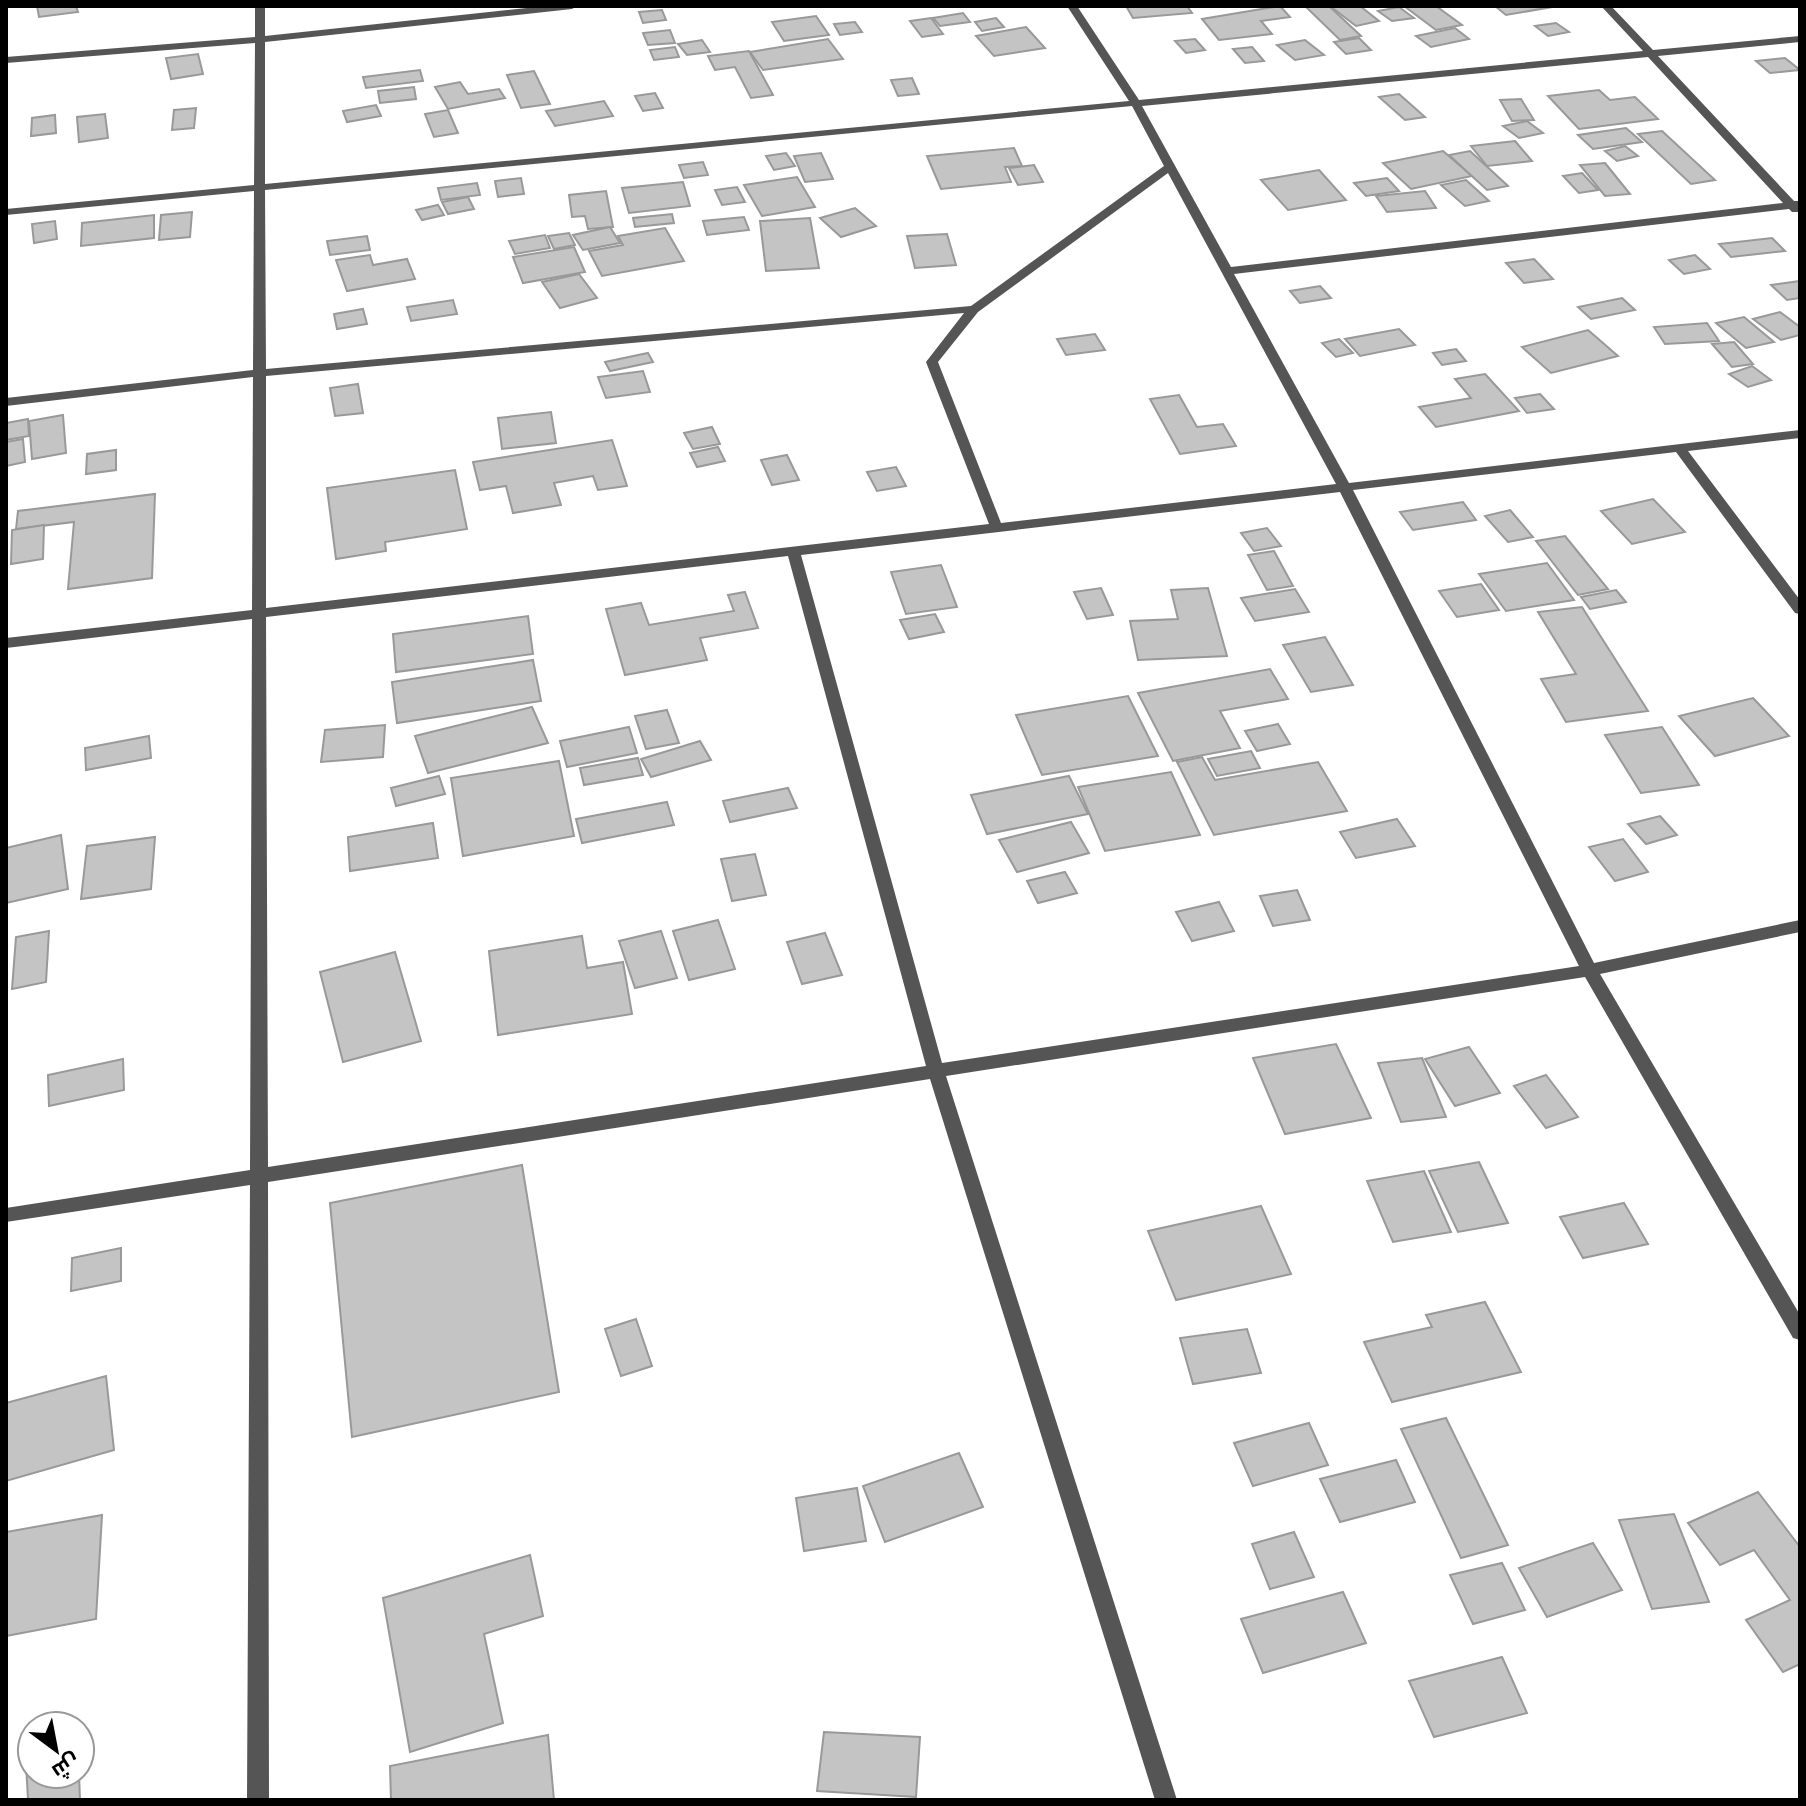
<svg xmlns="http://www.w3.org/2000/svg" width="1806" height="1806" font-family="'Asap Condensed',Cairo,sans-serif">
  <style>
    .building { fill: #c4c4c4; stroke: #999; stroke-width: 2 }
    .lines { fill: none; stroke-linecap: round; stroke-linejoin: round }
    .minor { fill: #555; fill-rule: evenodd }
  </style>
  <rect width="100%" height="100%" fill="#fff"/>
  <!-- building -->
  <g class="building">
    <polygon points="37,6 76,6 78,12 39,17"/>
    <polygon points="1126,6 1187,6 1192,13 1133,18"/>
    <polygon points="1280,6 1290,17 1261,21 1272,34 1219,40 1202,19"/>
    <polygon points="1305,6 1329,6 1361,36 1340,40"/>
    <polygon points="1330,6 1360,6 1379,21 1356,26"/>
    <polygon points="1404,6 1436,6 1462,25 1436,30"/>
    <polygon points="1495,6 1551,6 1552,7 1506,15"/>
    <polygon points="1399,7 1414,18 1392,21 1378,11"/>
    <polygon points="662,10 666,20 643,23 639,12"/>
    <polygon points="963,13 970,22 940,26 933,18"/>
    <polygon points="816,16 829,35 784,41 772,22"/>
    <polygon points="931,18 943,34 922,37 910,21"/>
    <polygon points="996,18 1004,27 982,31 975,22"/>
    <polygon points="855,22 862,32 840,35 834,24"/>
    <polygon points="1556,23 1569,32 1548,36 1535,26"/>
    <polygon points="1026,27 1045,48 994,56 976,36"/>
    <polygon points="1455,28 1469,39 1431,47 1416,36"/>
    <polygon points="670,30 675,43 648,45 643,33"/>
    <polygon points="1359,38 1371,50 1346,54 1334,42"/>
    <polygon points="828,39 843,59 763,70 750,52"/>
    <polygon points="1195,39 1205,50 1186,53 1175,41"/>
    <polygon points="702,40 710,52 687,55 678,44"/>
    <polygon points="1305,40 1324,55 1295,60 1277,45"/>
    <polygon points="675,47 679,57 654,60 650,50"/>
    <polygon points="1252,47 1264,61 1245,63 1233,49"/>
    <polygon points="749,51 773,95 751,98 735,67 715,70 708,56"/>
    <polygon points="198,54 203,74 171,79 166,58"/>
    <polygon points="1785,58 1800,70 1770,73 1756,61"/>
    <polygon points="420,70 423,81 366,88 363,77"/>
    <polygon points="534,71 550,104 521,108 507,75"/>
    <polygon points="912,78 919,94 898,96 891,80"/>
    <polygon points="460,82 468,94 499,89 505,98 448,109 435,87"/>
    <polygon points="414,87 416,99 380,103 378,91"/>
    <polygon points="1599,90 1610,100 1635,97 1658,119 1579,129 1548,96"/>
    <polygon points="655,93 663,108 643,111 635,96"/>
    <polygon points="1399,94 1425,117 1405,120 1379,97"/>
    <polygon points="1521,99 1534,120 1512,121 1500,100"/>
    <polygon points="604,101 613,116 555,126 546,111"/>
    <polygon points="376,105 381,116 347,122 343,111"/>
    <polygon points="196,108 194,128 172,130 174,110"/>
    <polygon points="448,110 458,133 434,137 425,114"/>
    <polygon points="105,114 108,138 79,142 77,117"/>
    <polygon points="55,115 56,133 31,136 32,118"/>
    <polygon points="1527,121 1543,133 1519,138 1503,126"/>
    <polygon points="1626,128 1642,142 1593,149 1578,135"/>
    <polygon points="1662,131 1715,180 1691,184 1638,134"/>
    <polygon points="1515,141 1532,161 1487,166 1471,146"/>
    <polygon points="1625,146 1638,156 1617,161 1605,151"/>
    <polygon points="1014,148 1022,166 1005,167 1011,182 941,189 927,156"/>
    <polygon points="1443,151 1472,176 1411,189 1383,163"/>
    <polygon points="1470,151 1508,186 1487,190 1449,155"/>
    <polygon points="786,153 795,166 774,170 766,156"/>
    <polygon points="821,153 833,179 805,182 794,156"/>
    <polygon points="703,162 708,175 684,178 679,165"/>
    <polygon points="1605,163 1630,194 1605,196 1580,165"/>
    <polygon points="1034,165 1043,182 1018,185 1009,168"/>
    <polygon points="1319,170 1346,200 1288,210 1261,180"/>
    <polygon points="1582,173 1598,190 1579,193 1563,176"/>
    <polygon points="797,177 815,207 762,216 744,185"/>
    <polygon points="521,178 524,194 498,197 495,181"/>
    <polygon points="1387,178 1399,191 1366,196 1354,183"/>
    <polygon points="1466,180 1489,201 1465,206 1441,185"/>
    <polygon points="683,182 690,206 629,213 622,188"/>
    <polygon points="477,183 480,195 441,200 438,188"/>
    <polygon points="737,187 745,202 722,205 715,190"/>
    <polygon points="606,191 613,227 588,229 585,216 572,217 569,195"/>
    <polygon points="1425,191 1436,208 1387,212 1376,196"/>
    <polygon points="468,197 474,209 448,214 442,202"/>
    <polygon points="438,205 444,215 422,220 416,210"/>
    <polygon points="855,208 876,226 841,237 820,218"/>
    <polygon points="192,212 190,237 159,240 161,215"/>
    <polygon points="672,214 674,223 635,227 633,218"/>
    <polygon points="154,215 154,238 81,246 82,223"/>
    <polygon points="744,217 749,230 707,235 703,221"/>
    <polygon points="810,218 819,268 766,271 760,221"/>
    <polygon points="55,221 57,239 34,243 32,224"/>
    <polygon points="610,227 620,243 583,250 573,235"/>
    <polygon points="665,228 684,261 602,276 589,251 623,245 618,236"/>
    <polygon points="569,233 575,245 554,249 548,236"/>
    <polygon points="947,234 956,265 915,268 907,236"/>
    <polygon points="545,235 550,248 515,254 509,241"/>
    <polygon points="367,236 370,250 330,255 327,241"/>
    <polygon points="1772,238 1785,251 1731,257 1719,244"/>
    <polygon points="574,247 585,272 523,283 513,257"/>
    <polygon points="370,255 373,265 407,259 415,279 347,291 336,260"/>
    <polygon points="1695,255 1710,269 1684,274 1669,260"/>
    <polygon points="1534,259 1553,279 1524,283 1506,263"/>
    <polygon points="579,274 597,298 560,308 542,282"/>
    <polygon points="1800,281 1800,298 1787,300 1771,285"/>
    <polygon points="1320,286 1331,298 1300,303 1290,291"/>
    <polygon points="1622,298 1635,310 1591,319 1578,307"/>
    <polygon points="453,300 457,314 411,321 407,307"/>
    <polygon points="363,309 367,324 337,329 334,314"/>
    <polygon points="1780,312 1800,327 1800,335 1781,340 1753,319"/>
    <polygon points="1744,317 1774,342 1746,348 1716,323"/>
    <polygon points="1707,323 1719,341 1665,344 1654,327"/>
    <polygon points="1399,329 1415,345 1360,356 1345,339"/>
    <polygon points="1588,330 1618,356 1551,373 1522,347"/>
    <polygon points="1095,334 1105,350 1066,355 1057,339"/>
    <polygon points="1339,339 1353,353 1336,357 1322,343"/>
    <polygon points="1734,342 1753,364 1732,367 1712,344"/>
    <polygon points="1456,349 1466,361 1442,365 1433,353"/>
    <polygon points="648,353 653,362 610,371 605,362"/>
    <polygon points="1752,366 1771,380 1748,387 1729,374"/>
    <polygon points="643,371 650,392 606,398 598,377"/>
    <polygon points="1485,374 1519,411 1436,427 1419,407 1471,398 1455,379"/>
    <polygon points="358,384 363,413 335,416 330,388"/>
    <polygon points="1540,394 1554,409 1527,413 1515,398"/>
    <polygon points="1179,395 1197,427 1223,424 1236,446 1180,454 1150,399"/>
    <polygon points="551,412 556,443 502,449 498,418"/>
    <polygon points="63,415 66,453 32,459 29,421"/>
    <polygon points="28,419 29,436 6,440 6,423"/>
    <polygon points="712,427 720,444 693,449 684,433"/>
    <polygon points="23,439 25,462 6,466 6,442"/>
    <polygon points="612,440 627,486 598,490 593,476 554,483 561,505 513,513 506,486 480,490 473,462"/>
    <polygon points="718,447 725,461 697,467 690,453"/>
    <polygon points="116,450 116,470 86,474 87,454"/>
    <polygon points="787,455 799,480 772,485 761,460"/>
    <polygon points="896,467 906,486 877,491 867,472"/>
    <polygon points="455,470 467,529 385,542 386,551 336,559 327,488"/>
    <polygon points="155,494 152,578 68,589 74,522 16,529 18,511"/>
    <polygon points="1653,499 1685,532 1632,544 1601,511"/>
    <polygon points="1463,502 1476,520 1413,530 1400,512"/>
    <polygon points="1510,510 1533,537 1508,542 1485,516"/>
    <polygon points="44,525 43,559 11,564 12,530"/>
    <polygon points="1267,528 1281,546 1254,551 1241,533"/>
    <polygon points="1565,536 1608,589 1578,595 1536,541"/>
    <polygon points="1274,551 1293,586 1267,590 1248,555"/>
    <polygon points="1547,563 1574,600 1506,611 1479,574"/>
    <polygon points="941,565 957,607 906,614 891,572"/>
    <polygon points="1481,584 1499,610 1457,617 1439,591"/>
    <polygon points="1101,588 1113,615 1087,619 1074,592"/>
    <polygon points="1208,588 1227,656 1138,660 1130,621 1178,619 1171,590"/>
    <polygon points="1295,589 1309,612 1255,621 1241,598"/>
    <polygon points="1616,590 1626,602 1590,609 1581,597"/>
    <polygon points="745,592 758,628 700,638 707,660 625,675 606,609 641,603 649,625 734,611 728,595"/>
    <polygon points="1582,607 1648,711 1566,722 1541,679 1576,674 1538,612"/>
    <polygon points="935,614 944,632 909,639 900,620"/>
    <polygon points="528,616 533,654 396,672 393,634"/>
    <polygon points="1325,637 1353,685 1311,692 1283,645"/>
    <polygon points="533,660 541,701 397,723 392,682"/>
    <polygon points="1270,669 1288,699 1220,711 1240,748 1173,761 1138,693"/>
    <polygon points="1128,696 1158,756 1042,775 1016,715"/>
    <polygon points="1753,698 1789,736 1715,756 1679,716"/>
    <polygon points="532,707 548,743 428,773 415,736"/>
    <polygon points="667,710 679,743 646,749 635,716"/>
    <polygon points="1278,724 1290,744 1257,751 1245,731"/>
    <polygon points="385,725 383,757 321,762 325,730"/>
    <polygon points="629,727 637,753 567,767 560,741"/>
    <polygon points="1662,727 1699,785 1641,793 1605,735"/>
    <polygon points="149,736 151,758 86,770 85,748"/>
    <polygon points="700,741 711,760 651,777 641,759"/>
    <polygon points="1251,751 1260,768 1217,776 1208,759"/>
    <polygon points="1202,757 1215,780 1318,762 1347,811 1214,835 1177,762"/>
    <polygon points="638,758 643,775 584,785 580,768"/>
    <polygon points="559,761 574,836 463,856 451,778"/>
    <polygon points="1171,772 1200,835 1105,851 1078,787"/>
    <polygon points="439,776 445,794 396,806 391,788"/>
    <polygon points="1069,776 1088,814 987,834 971,795"/>
    <polygon points="788,788 797,808 730,822 723,801"/>
    <polygon points="667,802 674,825 582,843 576,819"/>
    <polygon points="1660,816 1677,835 1646,844 1628,824"/>
    <polygon points="1397,819 1415,846 1356,858 1340,832"/>
    <polygon points="1071,822 1089,853 1017,872 999,840"/>
    <polygon points="433,823 438,858 350,871 348,837"/>
    <polygon points="61,835 68,889 6,903 6,848"/>
    <polygon points="155,837 151,889 81,899 87,846"/>
    <polygon points="1623,839 1648,872 1615,881 1589,847"/>
    <polygon points="755,854 766,895 732,901 721,859"/>
    <polygon points="1065,872 1077,893 1038,903 1027,881"/>
    <polygon points="1297,890 1310,920 1273,926 1260,896"/>
    <polygon points="1219,902 1234,931 1192,941 1176,912"/>
    <polygon points="718,920 735,969 689,980 673,931"/>
    <polygon points="49,931 46,982 12,989 16,937"/>
    <polygon points="661,931 677,978 635,988 619,941"/>
    <polygon points="825,933 842,975 802,984 787,942"/>
    <polygon points="582,936 587,968 623,962 632,1014 498,1035 489,951"/>
    <polygon points="395,952 421,1041 343,1062 320,972"/>
    <polygon points="1336,1044 1371,1118 1285,1134 1253,1058"/>
    <polygon points="1469,1047 1500,1093 1455,1106 1425,1059"/>
    <polygon points="1422,1058 1446,1117 1401,1122 1378,1063"/>
    <polygon points="123,1059 124,1090 49,1106 48,1075"/>
    <polygon points="1546,1075 1578,1117 1546,1128 1514,1086"/>
    <polygon points="1479,1162 1508,1223 1458,1232 1429,1171"/>
    <polygon points="522,1165 559,1392 352,1437 330,1203"/>
    <polygon points="1424,1171 1451,1232 1393,1242 1367,1181"/>
    <polygon points="1624,1203 1648,1244 1583,1258 1560,1217"/>
    <polygon points="1261,1206 1291,1274 1176,1300 1148,1231"/>
    <polygon points="121,1248 121,1281 71,1291 72,1258"/>
    <polygon points="1485,1302 1521,1372 1392,1402 1364,1342 1432,1327 1426,1315"/>
    <polygon points="636,1319 652,1366 621,1376 605,1329"/>
    <polygon points="1247,1329 1261,1373 1193,1384 1180,1338"/>
    <polygon points="106,1376 114,1450 6,1481 6,1403"/>
    <polygon points="1446,1418 1508,1545 1461,1558 1401,1429"/>
    <polygon points="1309,1423 1328,1465 1253,1486 1234,1443"/>
    <polygon points="959,1453 983,1507 885,1542 863,1486"/>
    <polygon points="1396,1460 1415,1502 1340,1522 1320,1479"/>
    <polygon points="857,1488 866,1541 804,1551 796,1498"/>
    <polygon points="1758,1492 1800,1547 1800,1664 1783,1672 1746,1620 1790,1600 1754,1550 1720,1565 1688,1523"/>
    <polygon points="1674,1514 1709,1602 1652,1609 1619,1520"/>
    <polygon points="102,1515 96,1619 6,1636 6,1532"/>
    <polygon points="1294,1532 1314,1577 1270,1589 1252,1544"/>
    <polygon points="1593,1543 1622,1590 1547,1617 1519,1568"/>
    <polygon points="530,1555 543,1616 484,1634 503,1723 410,1752 383,1598"/>
    <polygon points="1502,1563 1525,1610 1473,1624 1450,1575"/>
    <polygon points="1343,1592 1366,1643 1263,1673 1241,1619"/>
    <polygon points="1502,1657 1527,1713 1434,1737 1409,1681"/>
    <polygon points="824,1732 920,1737 916,1797 817,1791"/>
    <polygon points="548,1735 554,1800 391,1800 390,1766"/>
    <polygon points="32,1762 32,1774 79,1774 80,1800 28,1800 26,1763"/>
  </g>
  <g class="lines">
    <!-- minor -->
    <path class="minor" d="M255,6H265V36L545,6H577L572,9L265,42V184L1129,101L1067,6H1077L1139,100L1643,51L1601,6H1611L1653,50L1800,36V42L1658,56L1794,201H1800V212H1792L1789,209L1234,274L1349,483L1800,430V438L1688,451L1800,600V614L1795,613L1676,452L1353,490L1594,963L1800,920V932L1600,974L1800,1315V1340L1793,1338L1585,977L946,1076L1177,1800H1155L930,1079L268,1182L269,1800H247L250,1185L6,1222V1208L250,1170L252,619L6,648V638L252,610L253,377L6,406V398L253,370L254,191L6,215V209L254,185L255,43L6,63V57L255,37ZM1648,57L1783,203L1231,267L1142,106ZM1132,106L1164,166L971,306L266,369L265,190ZM1168,173L1336,484L1001,523L938,362L978,312ZM964,313L926,362L989,524L266,608V376ZM1340,492L1579,966L942,1063L801,555ZM788,556L926,1066L268,1167L266,617Z"/>
  </g>
  <!-- border -->
  <rect width="1806" height="1806" fill="none" stroke="#000000" stroke-width="16"/>
  <!-- north arrow -->
  <g transform="translate(56 1750) rotate(148)"><circle r="38" fill="#ffffff" stroke="#999999" stroke-width="2"/>
  <path d="M0-6L14 30L0 20L-14 30Z" fill="#000000"/>
  <text y="-12" font-size="22" font-weight="bold" text-anchor="middle" fill="#000000">ش</text>
  </g>
</svg>
